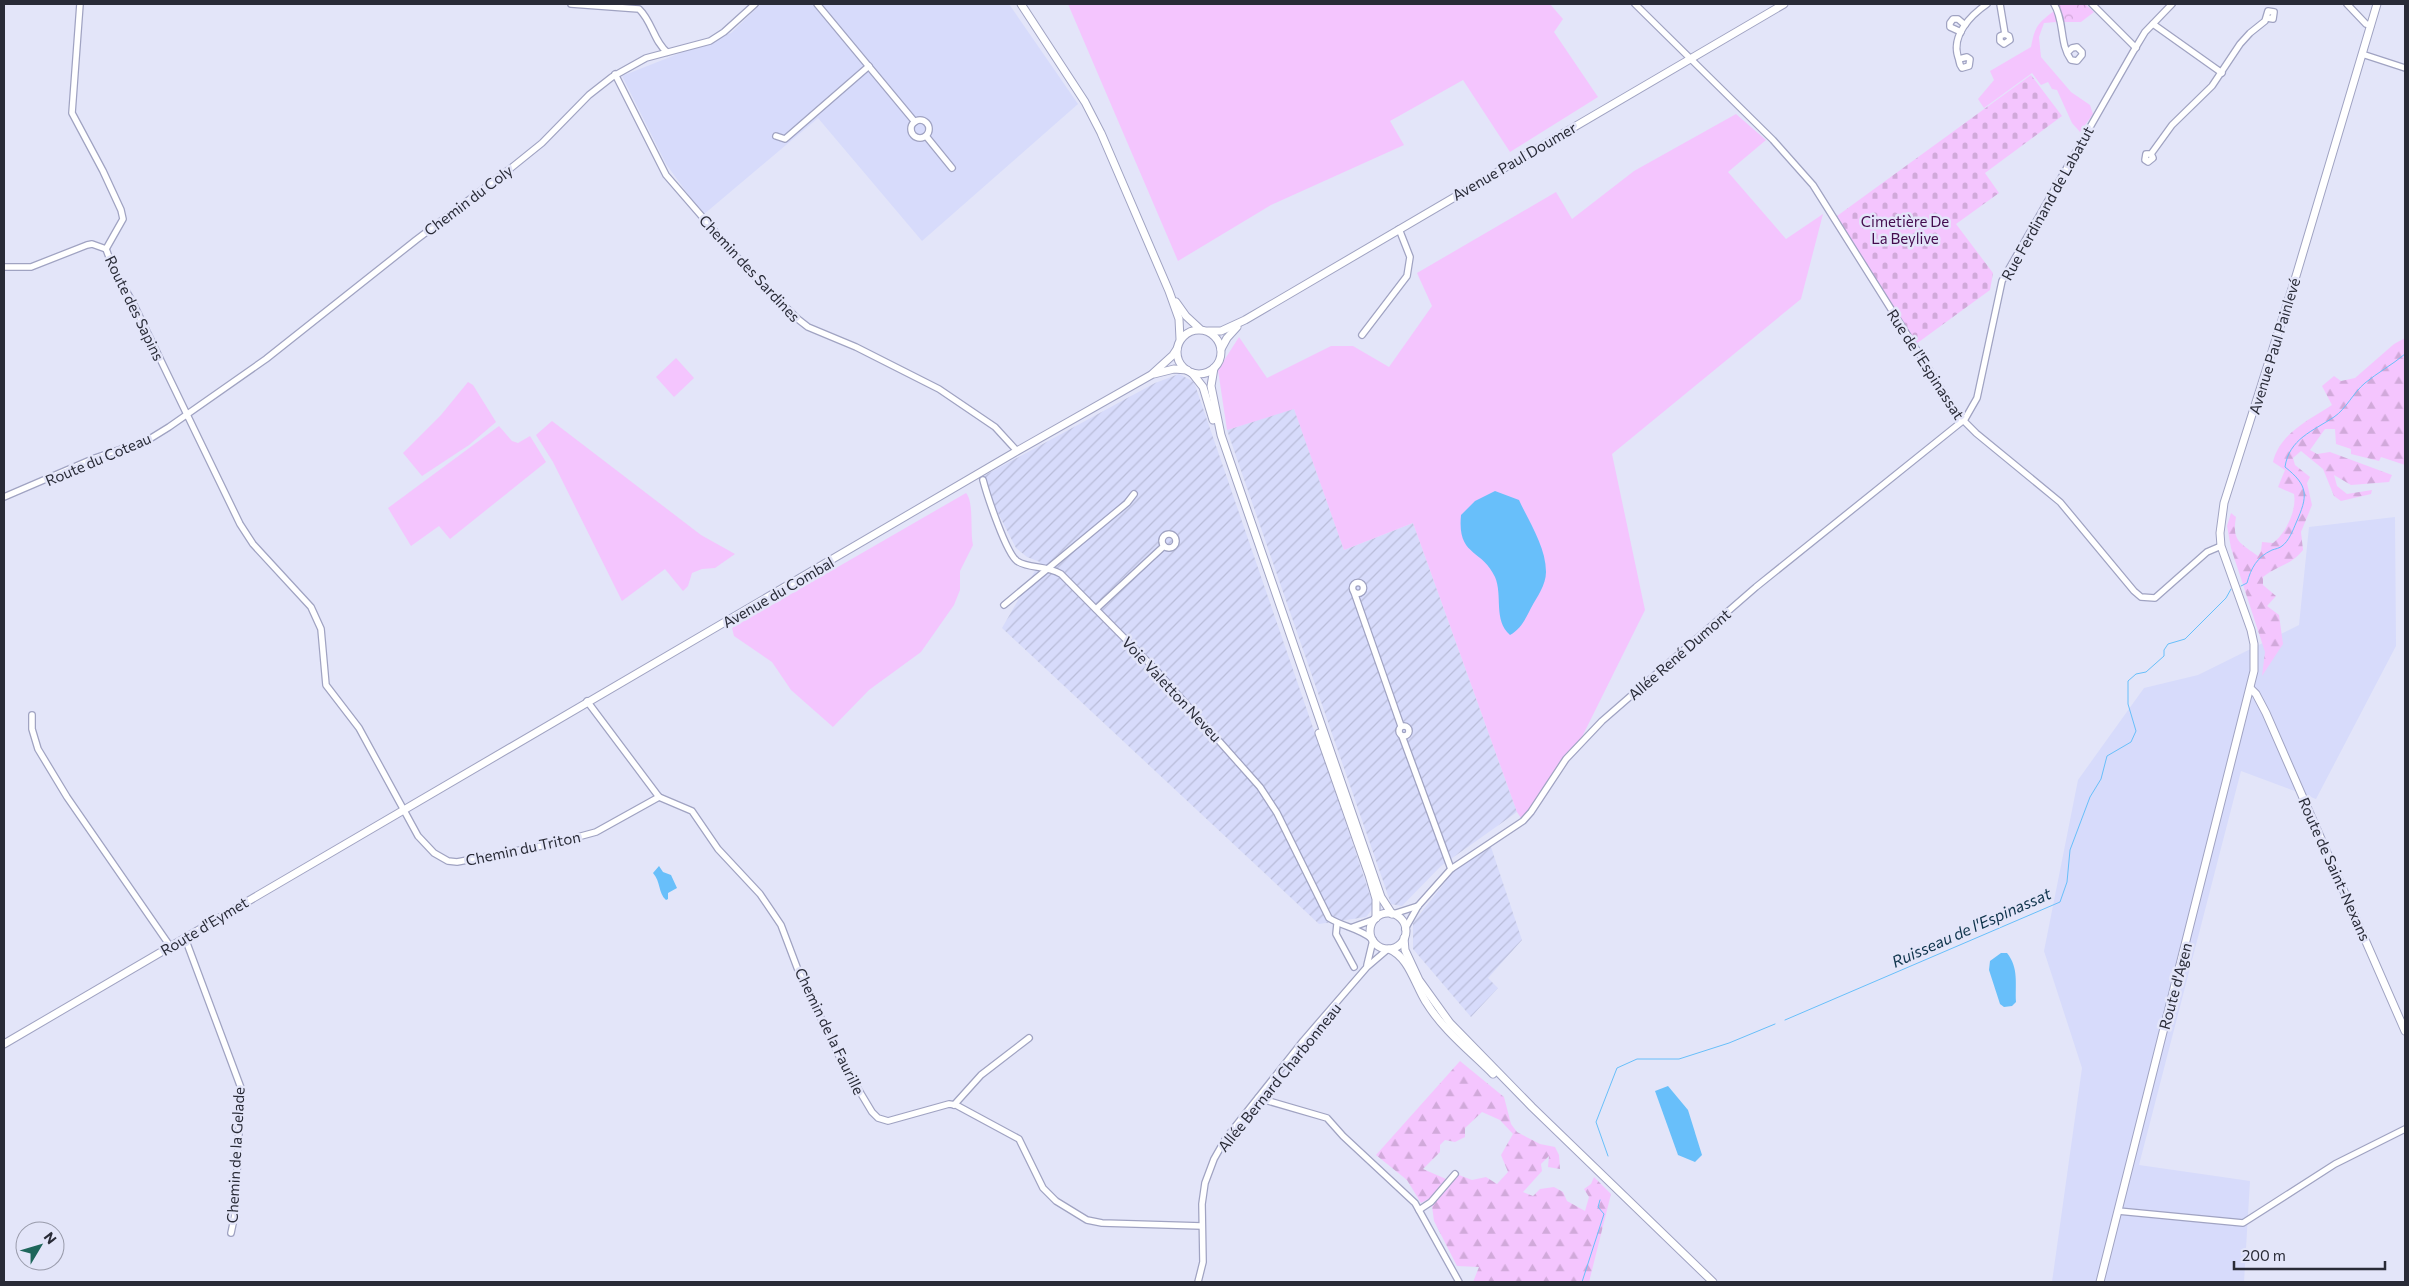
<svg xmlns="http://www.w3.org/2000/svg" width="2409" height="1286" font-family="Commissioner,sans-serif">
  <style>
    .built { fill: #d7dbfb }
    .industrial { fill: url(#industrial-furrows) }
    .green { fill: #f4c5fe }
    .forest { fill: url(#forest-firs) }
    .cemetery { fill: url(#cemetery-stones) }
    .park { fill: url(#park-crowns) }
    .water { fill: #68bffa }
    .lines { fill: none; stroke-linecap: round; stroke-linejoin: round }
    .stream { stroke: #68bffa; stroke-width: 1 }
    .minor-casing { stroke: #a0a3c2; stroke-width: 8 }
    .major-casing { stroke: #a0a3c2; stroke-width: 9 }
    .minor { stroke: #fff; stroke-width: 5.5 }
    .major { stroke: #fff; stroke-width: 7 }
    .labels { text-anchor: middle; dominant-baseline: central; stroke-width: 5; stroke-linejoin: round; paint-order: stroke }
    .street-label { font-size: 15px; fill: #292b37; stroke: #e3e5f9 }
    .park-label { font-size: 15px; fill: #430c4e; stroke: #e3e5f9 }
    .water-label { font-size: 16px; font-style: italic; fill: #0e334b; stroke: #e3e5f9 }
  </style>
  <defs>
    <pattern id="industrial-furrows" width="10" height="10" patternUnits="userSpaceOnUse" patternTransform="scale(1.25)"><rect width="10" height="10" fill="#d7dbfb"/><path d="M-1 1l2-2M0 10L10 0M9 11l2-2" fill="none" stroke="#b9bcd8"/></pattern>
    <pattern id="forest-firs" width="22" height="20" patternUnits="userSpaceOnUse" patternTransform="scale(1.25)"><rect width="22" height="20" fill="#f4c5fe"/><path d="M5 1l3.5 6h-7zM16 11l3.5 6h-7z" fill="#d1a9da"/></pattern>
    <pattern id="cemetery-stones" width="16" height="16" patternUnits="userSpaceOnUse" patternTransform="scale(1.25)"><rect width="16" height="16" fill="#f4c5fe"/><path d="M2 7V4a2 2 0 0 1 4 0v3zM10 15v-3a2 2 0 0 1 4 0v3z" fill="#d1a9da"/></pattern>
    <pattern id="park-crowns" width="20" height="18" patternUnits="userSpaceOnUse" patternTransform="scale(1.25)"><rect width="20" height="18" fill="#f4c5fe"/><path d="M2 6a3 3 0 1 1 6 0M12 15a3 3 0 1 1 6 0" fill="none" stroke="#d1a9da"/></pattern>
  </defs>
  <rect width="100%" height="100%" fill="#e3e5f9"/>
  <!-- built -->
  <g class="built">
    <polygon points="761,4 1009,4 1078,104 922,241 818,118 703,215 666,164 622,76 731,33"/>
    <polygon points="2395,517 2396,646 2316,799 2241,771 2139,1165 2250,1181 2244,1282 2052,1282 2082,1068 2044,951 2078,780 2144,688 2198,675 2299,625 2309,527"/>
  </g>
  <!-- industrial -->
  <g class="industrial">
    <polygon points="1179,374 1194,382 1340,806 1374,907 1366,917 1319,924 1002,628 1040,562 1027,557 1016,548 980,478 1155,383"/>
    <polygon points="1294,408 1344,550 1413,523 1517,812 1441,866 1402,906 1391,904 1227,430"/>
    <polygon points="1491,847 1522,940 1488,978 1498,988 1471,1017 1413,949 1413,923 1449,877 1468,858"/>
  </g>
  <!-- green -->
  <g class="green">
    <polygon points="1068,4 1550,4 1563,19 1554,32 1598,97 1510,152 1463,80 1390,121 1404,145 1271,205 1178,261"/>
    <path d="M2054,11L2060,25H2057L2056,22L2044,23L2039,37L2041,57L2071,92L2090,105L2093,114L2080,132L2072,123L2057,90L2052,89L2048,82L2041,85L2032,73L1984,108L1978,99L1994,80L1990,71L2031,47C2035,26 2038,23 2054,11Z"/>
    <polygon points="1736,114 1766,140 1728,172 1786,239 1823,214 1801,299 1612,454 1645,610 1580,741 1523,821 1517,812 1413,523 1344,550 1294,409 1227,430 1218,370 1239,337 1267,378 1331,346 1353,346 1389,367 1432,306 1417,273 1556,192 1572,219 1634,171"/>
    <polygon points="676,358 694,378 674,397 656,377"/>
    <polygon points="468,382 473,385 496,422 469,445 422,476 403,453 441,415"/>
    <polygon points="552,421 701,535 735,554 715,568 702,569 692,573 688,586 683,591 665,569 622,601 553,462 536,435"/>
    <polygon points="499,426 512,441 518,443 530,436 546,462 450,539 439,526 411,546 388,508"/>
    <path d="M966,493C974,501 970,532 973,545L960,571V590L954,605L921,652L869,690L833,727L791,690L772,662L734,636L732,628Z"/>
  </g>
  <!-- forest -->
  <g class="forest">
    <path d="M2405,338V465L2381,457L2379,461L2351,454V449L2336,444L2335,429H2325L2310,450L2317,454L2330,452L2392,475L2389,482L2351,485L2334,475L2337,486L2347,494L2372,490L2371,494L2341,501L2334,496L2323,469L2301,451L2293,458L2295,465L2310,477L2307,483L2312,505L2301,532L2303,550C2290,566 2278,565 2263,577V585L2276,596L2267,606L2279,615L2283,644L2262,676L2265,652L2231,548L2227,526L2231,513L2236,517C2232,541 2239,542 2258,556L2261,551L2262,542L2273,543C2286,533 2297,510 2294,494L2278,487L2285,470L2273,462C2280,433 2309,420 2332,405L2322,386L2334,376L2341,381L2355,378L2394,344Z"/>
    <polygon points="1460,1061 1504,1097 1511,1124 1517,1132 1540,1144 1555,1147 1559,1155 1560,1169 1548,1167 1549,1156 1541,1164 1542,1171 1523,1192 1533,1196 1540,1189 1554,1187 1563,1192 1567,1201 1585,1211 1589,1197 1584,1189 1591,1184 1594,1177 1611,1194 1589,1282 1473,1282 1479,1267 1457,1266 1434,1221 1432,1206 1459,1175 1472,1180 1486,1177 1497,1184 1508,1172 1501,1155 1513,1134 1500,1120 1482,1112 1465,1128 1465,1137 1455,1142 1445,1140 1440,1145 1440,1152 1423,1169 1446,1179 1430,1198 1421,1203 1407,1180 1376,1155"/>
  </g>
  <!-- cemetery -->
  <polygon class="cemetery" points="2031,75 2062,116 1985,173 1999,193 1956,224 1993,273 1990,290 1916,344 1837,216"/>
  <!-- park -->
  <polygon class="park" points="2056,4 2085,4 2094,12 2081,22 2064,22"/>
  <!-- water -->
  <g class="water">
    <path d="M1495,491L1519,500C1529,522 1546,547 1546,572C1546,585 1537,597 1531,608C1526,618 1521,629 1510,635C1493,620 1503,596 1495,577C1482,548 1457,557 1461,515L1475,501Z"/>
    <path d="M659,866L663,872L671,875L677,888L668,893V899L666,900C658,893 661,882 653,873Z"/>
    <path d="M2001,953H2007C2019,968 2015,984 2016,1002L2012,1006L2004,1007L2000,1004L1989,970L1990,961Z"/>
    <polygon points="1668,1086 1688,1110 1702,1155 1695,1162 1678,1155 1655,1091"/>
  </g>
  <g class="lines">
    <!-- stream -->
    <g class="stream">
      <path d="M2241,586L2247,583C2251,568 2257,557 2272,550C2275,549 2280,548 2282,546C2289,541 2293,530 2296,523C2308,496 2309,486 2285,467C2289,439 2313,431 2334,417C2346,409 2353,393 2365,383C2377,373 2392,365 2405,354"/>
      <polyline points="1785,1020 2060,902 2067,882 2070,850 2090,797 2101,779 2107,756 2131,742 2136,731 2128,704 2128,681 2136,674 2146,672 2164,656 2164,650 2168,644 2185,639 2226,598 2231,589"/>
      <polyline points="1608,1156 1596,1122 1617,1068 1637,1059 1679,1059 1729,1043 1775,1024"/>
      <polyline points="1582,1282 1604,1214 1598,1207 1600,1200"/>
    </g>
    <!-- minor casing -->
    <g class="minor-casing">
      <g id="minor">
        <polyline points="80,4 72,113 103,171 121,210 123,219 106,249"/>
        <path d="M571,4L639,9C652,21 654,42 667,52"/>
        <polyline points="817,4 915,122"/>
        <polyline points="1635,4 1773,140 1813,185 1957,414 1976,433 2060,502 2134,591 2141,597 2155,598 2207,552 2221,546"/>
        <polyline points="2000,4 2005,34 2000,36 2000,41 2004,44 2010,40 2009,36 2005,34"/>
        <path d="M2054,4C2065,22 2059,43 2071,60L2077,61L2082,55V52L2077,47L2072,48L2068,52"/>
        <polyline points="2092,4 2136,48"/>
        <polyline points="2347,4 2366,24 2371,25"/>
        <polyline points="2153,24 2222,73"/>
        <polyline points="1961,32 1950,27 1950,23 1953,19 1958,19 1965,25"/>
        <polyline points="2362,54 2405,68"/>
        <path d="M1959,59L1967,57L1970,59L1969,66L1962,68C1958,63 1960,61 1958,57C1951,35 1971,15 1987,4"/>
        <polyline points="615,74 666,175 750,272 799,320 808,327 856,347 939,389 995,427 1017,451"/>
        <circle cx="920" cy="129" r="9"/>
        <polyline points="776,136 785,139 869,66"/>
        <polyline points="926,136 952,168"/>
        <polyline points="2151,154 2153,158 2148,162 2145,160 2146,154 2151,154 2172,125 2212,86 2240,44 2250,33 2265,21 2268,11 2274,12 2273,19 2267,18"/>
        <polyline points="106,249 112,265 134,305 240,524 253,544 311,607 321,629 326,685 359,728 418,836 434,853 448,861 457,862 552,844 596,832 659,797"/>
        <polyline points="4,267 31,267 87,245 92,244 106,249"/>
        <polyline points="1362,335 1407,276 1410,257 1399,229"/>
        <path d="M983,480C987,495 1006,553 1017,561C1029,569 1045,565 1061,574L1155,669L1260,787L1277,813L1329,918C1343,927 1359,928 1372,939"/>
        <polyline points="4,497 95,458 148,440 169,427 266,359 416,240 511,168 542,143 589,95 612,77 646,58 710,41 724,32 755,4"/>
        <circle cx="1169" cy="541" r="7"/>
        <circle cx="1358" cy="588" r="5.5"/>
        <polyline points="1354,592 1401,726"/>
        <polyline points="1004,605 1127,503 1134,494"/>
        <polyline points="1096,609 1164,546"/>
        <polyline points="587,701 659,797 692,811 718,849 760,894 781,925 798,970 842,1062 872,1112 878,1118 888,1121 949,1104 956,1105 1019,1139 1043,1188 1056,1201 1087,1220 1102,1223 1202,1226"/>
        <polyline points="32,715 32,729 38,749 67,797 170,946"/>
        <circle cx="1404" cy="731" r="5"/>
        <polyline points="1402,736 1451,869"/>
        <polyline points="1393,914 1418,906"/>
        <polyline points="1337,924 1336,934 1354,967"/>
        <polyline points="1353,927 1375,919"/>
        <polyline points="1405,929 1418,906 1451,869 1523,821 1531,812 1566,759 1602,721 1756,587 1965,419 1977,398 2002,281 2133,52 2145,32 2172,4"/>
        <polyline points="185,938 241,1088 235,1214 231,1233"/>
        <polyline points="1367,965 1373,940"/>
        <polyline points="1258,1098 1327,1118 1343,1136 1415,1203 1459,1282"/>
        <polyline points="954,1105 981,1075 1029,1038"/>
        <polyline points="1419,1210 1431,1202 1455,1174"/>
        <polyline points="2118,1211 2243,1223 2335,1164 2405,1129"/>
        <polyline points="1198,1282 1203,1262 1202,1204 1205,1183 1214,1159 1226,1138 1303,1041 1367,967 1388,949"/>
      </g>
    </g>
    <!-- major casing -->
    <g class="major-casing">
      <g id="major">
        <polyline points="1021,4 1085,102 1101,133 1169,291 1179,319 1180,339"/>
        <polyline points="1176,302 1186,316 1200,329"/>
        <circle cx="1199" cy="352" r="22"/>
        <polyline points="1208,331 1221,331 1245,320 1784,4"/>
        <polyline points="1221,349 1227,338 1237,327"/>
        <polyline points="1214,368 1211,386 1221,435 1381,897 1392,914"/>
        <polyline points="1192,373 1203,387 1213,420"/>
        <polyline points="1154,374 1174,369 1187,370"/>
        <polyline points="2251,689 2256,694 2266,713 2405,1031"/>
        <polyline points="1319,733 1369,875 1376,899 1376,918"/>
        <circle cx="1388" cy="931" r="18"/>
        <polyline points="1404,938 1405,950 1419,980 1450,1023 1532,1107 1713,1282"/>
        <path d="M1389,949C1409,957 1415,985 1426,1002C1443,1030 1470,1051 1493,1074"/>
        <polyline points="4,1044 1017,451 1151,375 1173,355 1177,349"/>
        <polyline points="2100,1282 2254,671 2254,644 2251,630 2221,546 2220,533 2224,503 2296,276 2377,4"/>
      </g>
    </g>
    <!-- minor -->
    <use href="#minor" class="minor"/>
    <!-- major -->
    <use href="#major" class="major"/>
  </g>
  <g class="labels">
    <!-- street labels -->
    <g class="street-label">
      <text transform="translate(1514 161) rotate(-30)">Avenue Paul Doumer</text>
      <text transform="translate(468 200) rotate(-37)">Chemin du Coly</text>
      <text transform="translate(2047 203) rotate(-61)">Rue Ferdinand de Labatut</text>
      <text transform="translate(750 268) rotate(47)">Chemin des Sardines</text>
      <text transform="translate(135 308) rotate(64)">Route des Sapins</text>
      <text transform="translate(2274 346) rotate(-73)">Avenue Paul Painlevé</text>
      <text transform="translate(1926 364) rotate(57)">Rue de l'Espinassat</text>
      <text transform="translate(98 459) rotate(-23)">Route du Coteau</text>
      <text transform="translate(778 592) rotate(-30)">Avenue du Combal</text>
      <text transform="translate(1679 654) rotate(-41)">Allée René Dumont</text>
      <text transform="translate(1172 689) rotate(47)">Voie Valetton Neveu</text>
      <text transform="translate(523 848) rotate(-12)">Chemin du Triton</text>
      <text transform="translate(2335 869) rotate(66)">Route de Saint-Nexans</text>
      <text transform="translate(204 926) rotate(-31)">Route d'Eymet</text>
      <text transform="translate(2175 986) rotate(-75)">Route d'Agen</text>
      <text transform="translate(830 1031) rotate(64)">Chemin de la Faurille</text>
      <text transform="translate(1279 1077) rotate(-51)">Allée Bernard Charbonneau</text>
      <text transform="translate(235 1155) rotate(-87)">Chemin de la Gelade</text>
    </g>
    <!-- park labels -->
    <g class="park-label">
      <text x="1905" y="221">Cimetière De<tspan x="1905" dy="17">La Beylive</tspan></text>
    </g>
    <!-- water labels -->
    <g class="water-label">
      <text transform="translate(1971 927) rotate(-24)">Ruisseau de l'Espinassat</text>
    </g>
  </g>
  <!-- border -->
  <rect width="2409" height="1286" fill="none" stroke="#292b37" stroke-width="10"/>
  <!-- north arrow -->
  <g transform="translate(40 1246) rotate(52)"><circle r="24" fill="#e3e5f9" stroke="#999bab"/>
  <path d="M0-4L9 19L0 12L-9 19Z" fill="#1e665b"/>
  <text y="-8" font-size="14" font-weight="bold" text-anchor="middle" fill="#292b37">N</text>
  </g>
  <!-- scale -->
  <path d="M2234 1261v8h151v-8" fill="none" stroke="#292b37" stroke-width="2.5"/>
  <text x="2242" y="1261" font-size="15" fill="#292b37" stroke="#e3e5f9" stroke-width="4" paint-order="stroke">200 m</text>
</svg>
